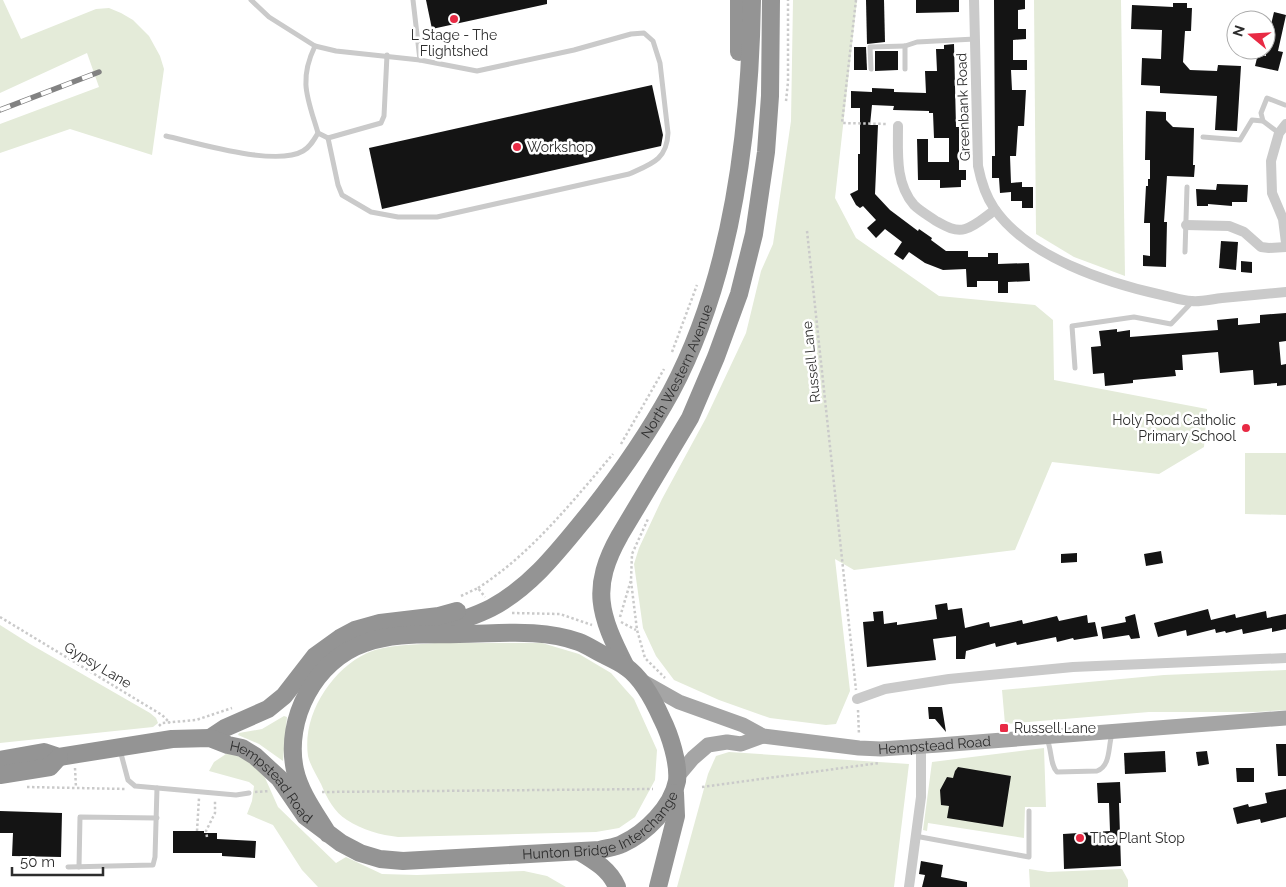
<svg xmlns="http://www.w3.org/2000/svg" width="1286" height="887" font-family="Raleway,sans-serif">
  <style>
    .green { fill: #e4ebd9 }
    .building { fill: #141414 }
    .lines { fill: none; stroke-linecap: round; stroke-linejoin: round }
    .path { stroke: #cacaca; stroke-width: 2.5; stroke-dasharray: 2.5 2.5; stroke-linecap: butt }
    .lane { stroke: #cacaca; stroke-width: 5 }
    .street { stroke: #cacaca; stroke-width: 10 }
    .primary { stroke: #a5a5a5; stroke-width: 15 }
    .highway { stroke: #949494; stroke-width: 18 }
    .rail-casing { stroke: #828282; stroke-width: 5.5 }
    .rail { stroke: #fff; stroke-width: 4; stroke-dasharray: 11; stroke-linecap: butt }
    .poi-dot { fill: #e82a44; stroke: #fff; stroke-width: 2 }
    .labels { text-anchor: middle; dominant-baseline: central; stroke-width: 5; stroke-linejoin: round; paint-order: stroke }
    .poi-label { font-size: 14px; fill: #2d2d2d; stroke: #fff; text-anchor: start }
    .street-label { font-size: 14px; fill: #2d2d2d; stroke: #fff }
  </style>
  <rect width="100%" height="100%" fill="#fff"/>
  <!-- green -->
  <g class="green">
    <polygon points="0,0 3,0 21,39 96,9 109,8 121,13 133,20 149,36 160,56 164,69 152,155 70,129 0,153 0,124 99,87 87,53 0,93"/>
    <polygon points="793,0 857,0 835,198 856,238 939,296 1035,305 1053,320 1054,380 1207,409 1204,447 1159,474 1052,462 1015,550 854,570 835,559 850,691 836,724 826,725 770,718 719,700 674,680 656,656 643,628 634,564 639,548 662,499 706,418 746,333 761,271 773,244 791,121"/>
    <polygon points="1034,0 1121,0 1125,276 1074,257 1036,234"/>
    <polygon points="1245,453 1286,453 1286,515 1245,514"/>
    <polygon points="0,625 30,644 150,713 156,718 158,723 153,727 0,743"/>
    <path d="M435,643H542L579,654L611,673L625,689L634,699L657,750L655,780L635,817L619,828L596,832L398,837C381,835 362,830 347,820C334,812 327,798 321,784C317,776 310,765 308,756C302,715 331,670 367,653C388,644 413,645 435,643Z"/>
    <polygon points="1286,670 1286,710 1257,712 1149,712 1005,724 1002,690 1164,675"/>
    <polygon points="284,716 287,717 283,761 259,744 238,735 239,733 262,729"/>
    <polygon points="1044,748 1046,807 1025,807 1024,838 928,823 927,831 923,830 932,762"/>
    <polygon points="229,752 248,760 262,771 278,807 336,863 346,857 382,874 417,875 524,871 547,876 566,887 318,887 302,870 273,825 247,814 252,801 254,786 249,782 209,771 214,762"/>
    <polygon points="729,752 909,764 894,887 677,887 708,774 716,756"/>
    <polygon points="1029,869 1048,872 1122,869 1128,880 1128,887 1030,887"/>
  </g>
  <!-- building -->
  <g class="building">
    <polygon points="426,0 547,0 547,4 432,29"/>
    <polygon points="866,0 884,0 885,42 867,44"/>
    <polygon points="916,0 959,0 959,12 916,13"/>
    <polygon points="994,0 1025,0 1025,9 1018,10 1018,29 1026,29 1026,39 1013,40 1013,60 1027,60 1027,70 1011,70 1012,90 1026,90 1024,126 1018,126 1016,156 1010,156 1011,183 1022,182 1022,187 1033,187 1033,208 1022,208 1022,201 1011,201 1011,192 1000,193 999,178 992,178 992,156 995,156"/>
    <polygon points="1173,3 1187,3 1187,8 1192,8 1191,31 1185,31 1183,62 1190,70 1217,71 1218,65 1241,66 1237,131 1215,130 1217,96 1160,93 1160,86 1141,85 1142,58 1161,59 1162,30 1131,29 1132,5 1173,7"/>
    <polygon points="1274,12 1286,15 1278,51 1283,52 1278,71 1255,66 1258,54 1266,56 1266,33 1269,33"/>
    <polygon points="954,44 956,127 959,127 959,170 966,170 966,180 961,180 961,187 940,188 940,180 918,180 917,139 928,139 928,162 949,162 949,138 934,138 933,113 929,113 929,111 893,110 894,106 872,105 870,125 878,125 875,194 890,210 918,231 919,229 932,238 931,240 946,251 968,251 968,257 988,257 988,253 998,253 998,264 1029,263 1030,281 1008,282 1008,293 998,293 998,281 977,281 977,287 967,287 966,269 943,270 925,263 909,252 903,260 894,254 902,242 885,229 876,238 867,228 876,220 863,206 860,208 856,205 850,194 858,190 858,154 860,154 860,108 851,108 851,91 872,92 872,88 894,89 894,92 926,93 925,71 937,71 936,49 944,49 944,45"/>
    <polygon points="854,47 866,47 867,70 854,70"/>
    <polygon points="875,51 898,51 898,70 875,71"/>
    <polygon points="652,85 663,135 661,146 382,209 369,148"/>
    <polygon points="1146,111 1166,112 1166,120 1173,127 1194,128 1193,165 1195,165 1194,177 1167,176 1164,222 1167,222 1166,267 1143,266 1143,255 1150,256 1150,223 1144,223 1146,186 1148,186 1148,179 1150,179 1150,160 1145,160"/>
    <polygon points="1217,184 1248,185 1247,202 1232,202 1232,206 1208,204 1208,206 1197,206 1196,189 1216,190"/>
    <polygon points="1221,241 1238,242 1236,270 1219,268"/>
    <polygon points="1241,261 1252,262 1252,273 1241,272"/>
    <polygon points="1286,313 1286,341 1279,342 1281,365 1286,364 1286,385 1277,386 1277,383 1254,385 1253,370 1220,373 1218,352 1182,355 1183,370 1175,370 1176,376 1133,380 1133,383 1105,386 1104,373 1093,374 1091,347 1101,346 1099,331 1117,329 1117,332 1130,330 1130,337 1218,330 1217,320 1238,318 1238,325 1260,323 1260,315"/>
    <polygon points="1161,551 1163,563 1146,566 1144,554"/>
    <polygon points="1077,553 1077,562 1061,563 1061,554"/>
    <polygon points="947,603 948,610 962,608 965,628 989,622 990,627 1022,620 1023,624 1057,616 1059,621 1087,615 1088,623 1095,622 1098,636 1074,640 1073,638 1057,642 1056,637 1017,645 1016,642 996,647 995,643 966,651 965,659 956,659 956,636 933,639 936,660 867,667 863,622 874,621 873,612 883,611 884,624 897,622 897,625 937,619 935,605"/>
    <polygon points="1208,609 1211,620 1235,614 1236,618 1266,611 1267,618 1286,614 1286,629 1272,632 1272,628 1243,634 1242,629 1226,633 1225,631 1216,633 1215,629 1187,636 1186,630 1158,637 1154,623"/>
    <polygon points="1135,614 1140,638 1131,639 1129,635 1103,639 1101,627 1126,622 1125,617"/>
    <polygon points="928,707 942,707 946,732 935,719 929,719"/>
    <polygon points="1276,744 1286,744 1286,776 1278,776"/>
    <polygon points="1165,751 1166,772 1125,774 1124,753"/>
    <polygon points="1207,751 1209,764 1198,766 1196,752"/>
    <polygon points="958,767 1011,776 1003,827 947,818 949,806 941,805 940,790 947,777 953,778 955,771"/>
    <polygon points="1236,768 1254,768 1254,782 1237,782"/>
    <polygon points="1120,782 1121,803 1119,803 1121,866 1064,869 1063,834 1110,831 1109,803 1098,803 1097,783"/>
    <polygon points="1286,789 1286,817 1261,823 1260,819 1237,824 1233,808 1248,804 1249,807 1267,803 1265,793"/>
    <polygon points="0,811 62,813 61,857 12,856 13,833 0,833"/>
    <polygon points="173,831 204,831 204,833 217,833 217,839 256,841 255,858 222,856 222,853 173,853"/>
    <polygon points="921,861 943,865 941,877 967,882 967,887 922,887 925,875 919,874"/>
  </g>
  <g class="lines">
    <!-- path -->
    <g class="path">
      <polyline points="856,0 842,123 887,124"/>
      <polyline points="786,101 788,82 788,0"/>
      <polyline points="807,231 856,690"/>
      <polyline points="672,352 697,285"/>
      <polyline points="621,444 664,369"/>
      <polyline points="631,581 637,630 645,658 665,678"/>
      <path d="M478,588C531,554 572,502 613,454"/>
      <polyline points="461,596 478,588 485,597"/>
      <polyline points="512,613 560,614 592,625"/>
      <polyline points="0,617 162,715 170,723"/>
      <polyline points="620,617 631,580 632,554 648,519"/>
      <polyline points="621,622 636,630"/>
      <polyline points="858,710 859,735"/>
      <polyline points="159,726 162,723 196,720 232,708"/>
      <polyline points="75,768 76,788"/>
      <polyline points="27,787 126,789"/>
      <polyline points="702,787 879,763"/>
      <polyline points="255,792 270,791"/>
      <polyline points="322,792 653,789"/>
      <polyline points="197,831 199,798"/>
      <polyline points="207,837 206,831 215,813 215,801"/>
    </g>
    <!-- lane -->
    <g class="lane">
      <path d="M251,0L269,17L315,46L336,51L420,60L477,71L574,50L631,34L644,33L653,41L660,63L668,133C667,160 651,164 629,174L437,217H398L371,212L342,195L338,185L328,138"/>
      <polyline points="413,0 420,60"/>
      <path d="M315,46C298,81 308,99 318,133L328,138L381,123L384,116L387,55"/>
      <polyline points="905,46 905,69"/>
      <polyline points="871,69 870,47 905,46 917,42 975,39"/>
      <polyline points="1263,121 1261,113 1267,98 1285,105"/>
      <path d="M166,136C197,143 276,167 303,151C310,147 314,140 318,133"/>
      <polyline points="1203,137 1240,140 1252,120 1263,121 1279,133"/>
      <polyline points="1185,252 1187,187"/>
      <polyline points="1075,368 1072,326 1134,317 1171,324 1192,302"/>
      <path d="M1047,739C1052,750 1050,765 1057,772L1097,771C1111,766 1108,746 1112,734"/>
      <polyline points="120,750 128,780 135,786 236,795 249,793"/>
      <polyline points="915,836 1029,857 1029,811"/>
      <polyline points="68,867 153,865 155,857 157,788"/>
      <polyline points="79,867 80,817 157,818"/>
    </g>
    <!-- street -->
    <g class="street">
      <path d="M974,0L978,166C981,181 985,195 994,208C1027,257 1107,283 1162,295C1172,297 1182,301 1192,301C1201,302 1212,299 1222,298C1243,296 1265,294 1286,292"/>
      <polyline points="1286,124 1279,133 1271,161 1272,193 1283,219 1286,243"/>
      <path d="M898,126C898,153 895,183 914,205C920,211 929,216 936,221C945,226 955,232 965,229C976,226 986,216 995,210"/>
      <polyline points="1186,225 1229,226 1244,232 1261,247 1269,248 1286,247"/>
      <polyline points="857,699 885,689 949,679 1073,667 1286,658"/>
      <polyline points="909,887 921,797 921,745"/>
    </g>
    <!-- primary -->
    <g class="primary">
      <path id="s1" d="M640,680L679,702L743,725L763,736L859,748L881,749L939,745L1286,718"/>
      <polyline points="677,777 693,758 708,745 727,742 741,744 763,736"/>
    </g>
    <!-- highway -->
    <g class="highway">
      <polyline points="739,0 739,52"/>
      <path id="s2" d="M435,629C454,623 473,617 491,608C533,586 562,546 591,511C620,474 648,434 671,392C733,276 750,130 752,0"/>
      <path d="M626,667C599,614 590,588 620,535L690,418L716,357L739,294L754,234L766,152L770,96L771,0"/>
      <polyline points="210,738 225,728 268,709 284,696 315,656 340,638 355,630 380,623 439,616 457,611"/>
      <path id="s3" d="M0,760L44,752L59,757L172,739L210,738L228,745L242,748L255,756L279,778L305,816L341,843L360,853L380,859L403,861L600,850C607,848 616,847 622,844C646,833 672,807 677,781C679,763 670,735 662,719C654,701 642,678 626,667C619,662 610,658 602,654C594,650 587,645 579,642C541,628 498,634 459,634C428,635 395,632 365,643C315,660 284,719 295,770C300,793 316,814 328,834"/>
      <polyline points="0,775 50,767 59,757"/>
      <path d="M580,852C595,861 610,870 617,887"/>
      <polyline points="658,887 676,816 675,793"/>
    </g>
    <!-- rail casing -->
    <g class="rail-casing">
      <polyline id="rail" points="0,110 99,72"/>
    </g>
    <!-- rail -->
    <use href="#rail" class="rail"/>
  </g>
  <!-- markers -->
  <g class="poi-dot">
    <circle cx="454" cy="19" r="5"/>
    <circle cx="517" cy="147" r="5"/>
    <circle cx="1246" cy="428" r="5"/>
    <rect x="999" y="723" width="10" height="10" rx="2.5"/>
    <circle cx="1080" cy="838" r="5"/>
  </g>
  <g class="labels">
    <!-- poi labels -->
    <g class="poi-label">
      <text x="454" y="35" text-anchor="middle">L Stage - The<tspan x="454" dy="16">Flightshed</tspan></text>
      <text x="527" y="147">Workshop</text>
      <text x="1236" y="420" text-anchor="end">Holy Rood Catholic<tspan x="1236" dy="16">Primary School</tspan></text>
      <text x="1014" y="728">Russell Lane</text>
      <text x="1090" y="838">The Plant Stop</text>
    </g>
    <!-- street labels -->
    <g class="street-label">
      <text transform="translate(963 107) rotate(-92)">Greenbank Road</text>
      <text transform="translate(811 362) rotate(-96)">Russell Lane</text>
      <text stroke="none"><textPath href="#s2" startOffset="365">North Western Avenue</textPath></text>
      <text transform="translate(98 665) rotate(31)">Gypsy Lane</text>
      <text stroke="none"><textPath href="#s1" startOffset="308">Hempstead Road</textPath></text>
      <text stroke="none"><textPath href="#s3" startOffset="291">Hempstead Road</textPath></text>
      <text stroke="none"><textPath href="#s3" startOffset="658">Hunton Bridge Interchange</textPath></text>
    </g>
  </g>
  <!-- north arrow -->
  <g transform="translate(1251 35) rotate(288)"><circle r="24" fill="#ffffff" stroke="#ababab"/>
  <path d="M0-4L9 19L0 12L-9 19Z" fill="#e82a44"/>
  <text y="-8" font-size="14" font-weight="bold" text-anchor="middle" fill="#2d2d2d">N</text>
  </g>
  <!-- scale -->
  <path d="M12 867v8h91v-8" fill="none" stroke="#2d2d2d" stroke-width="2.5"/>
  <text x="20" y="867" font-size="15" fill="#2d2d2d" stroke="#ffffff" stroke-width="4" paint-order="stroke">50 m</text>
</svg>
